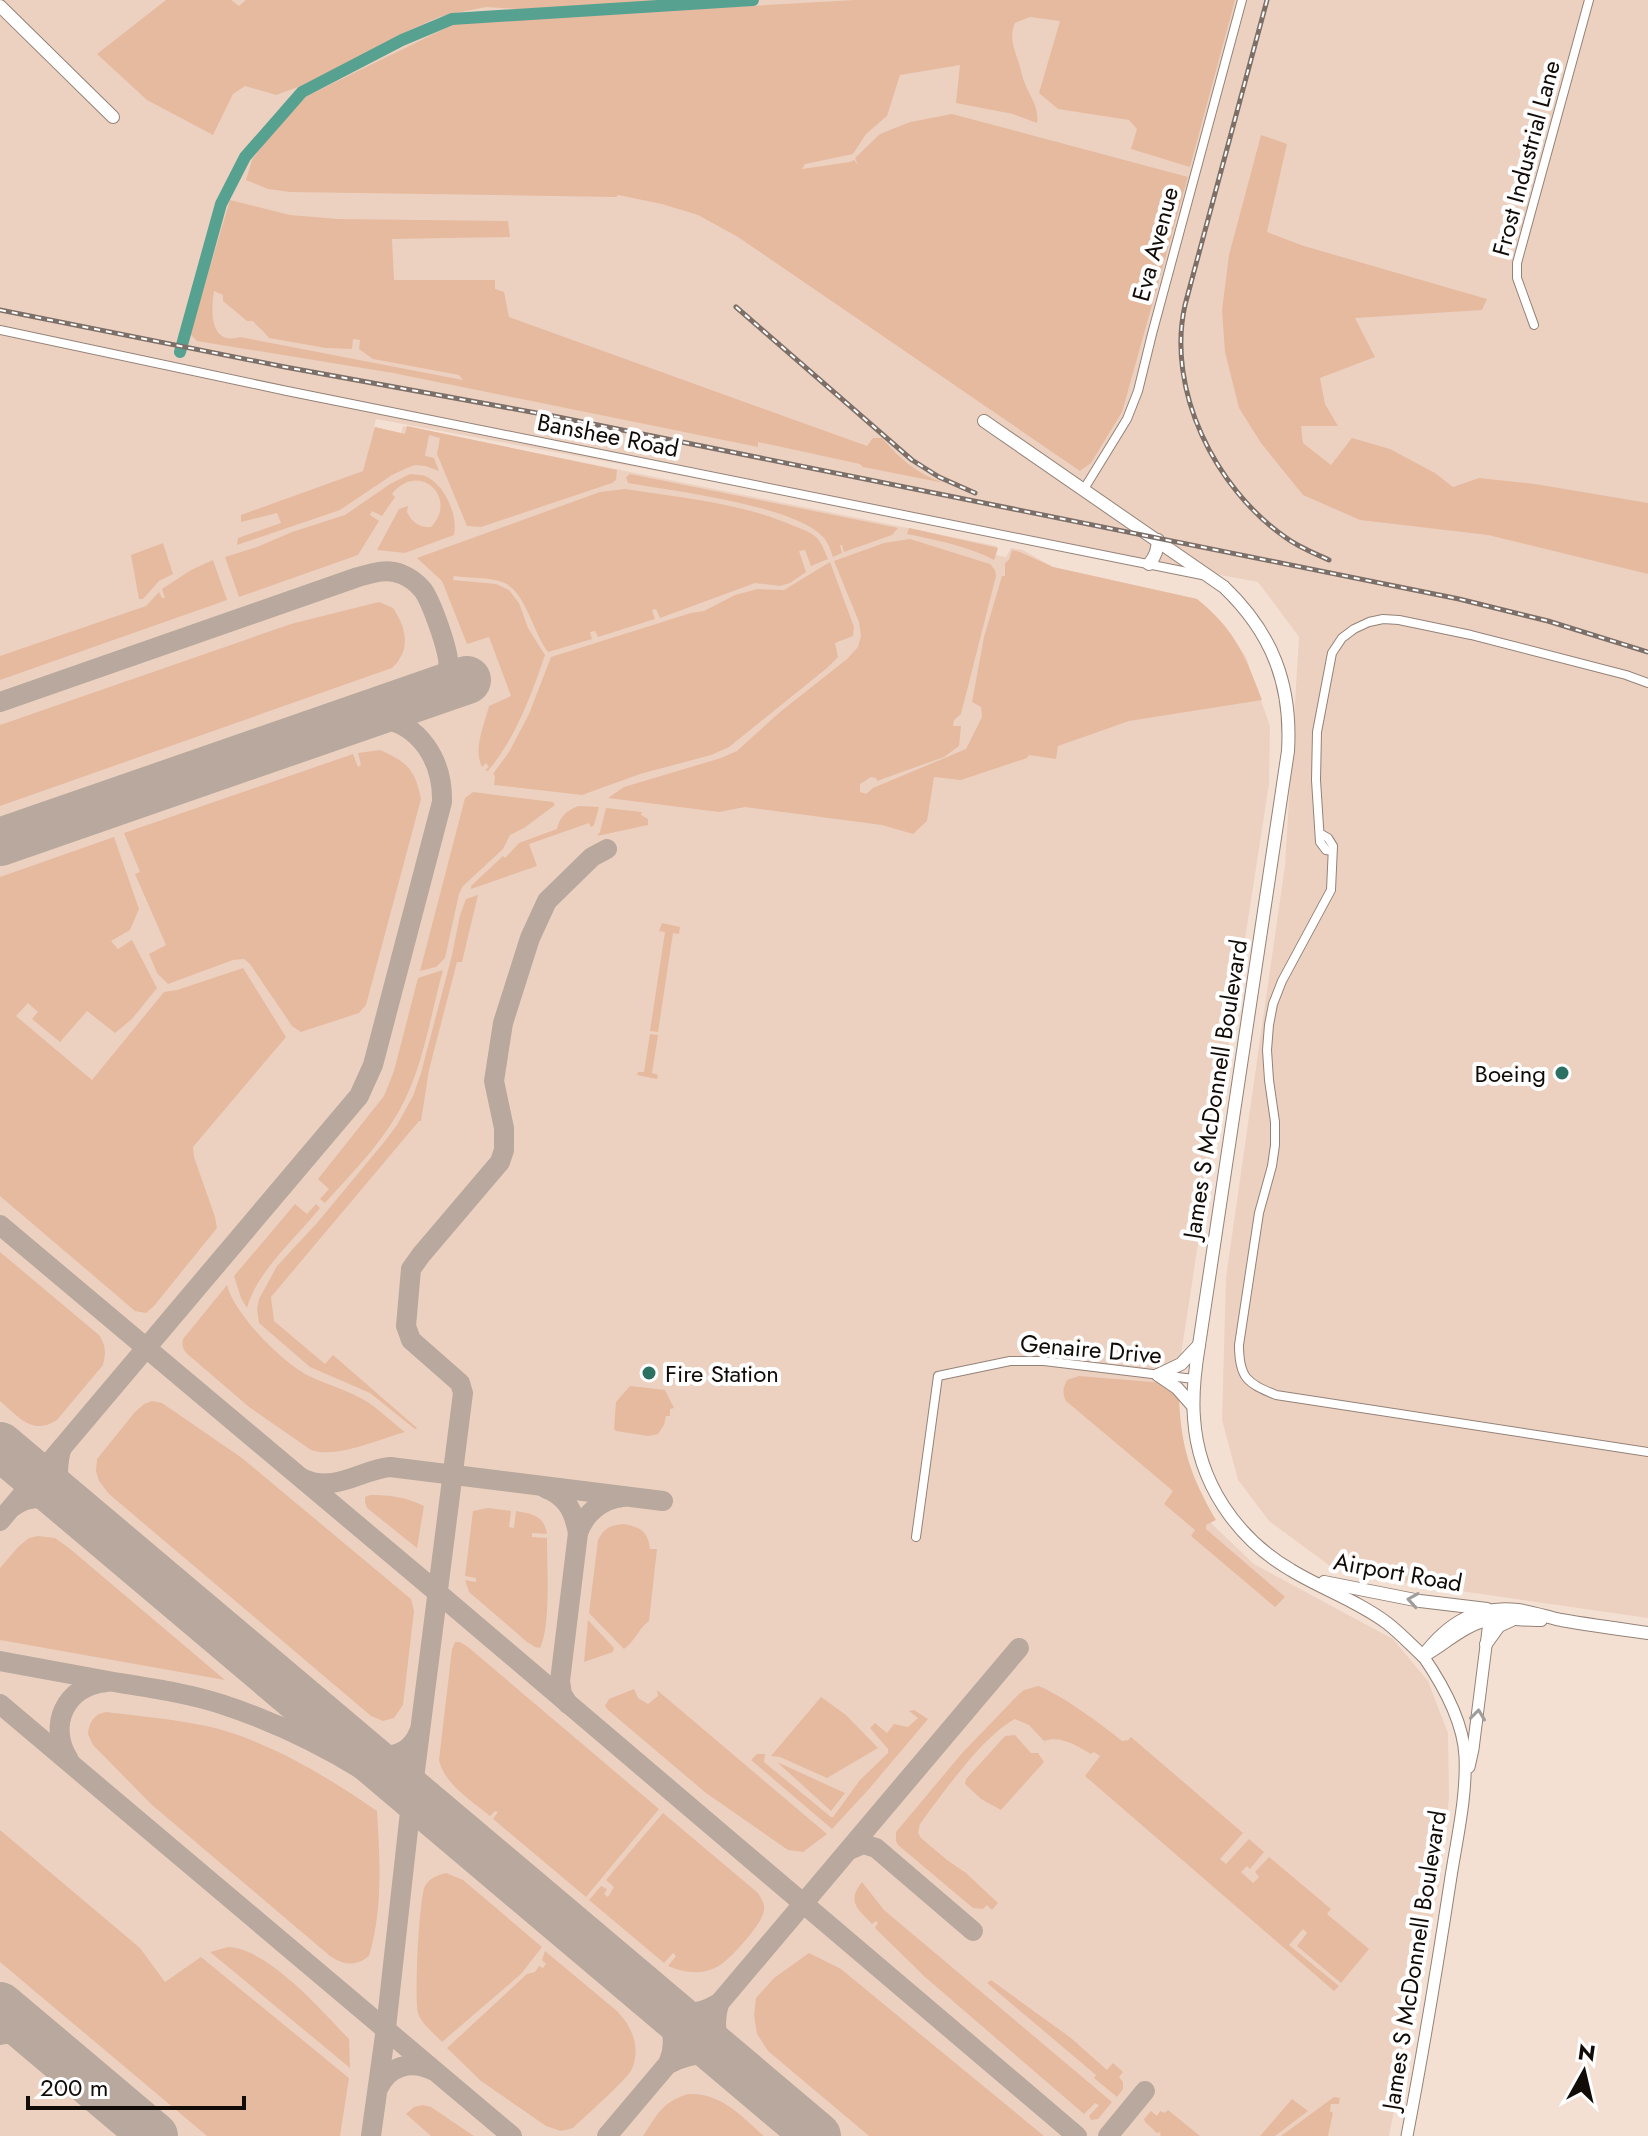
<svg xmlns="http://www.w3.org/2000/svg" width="1648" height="2136" font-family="Jost,sans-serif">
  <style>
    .built { fill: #ecd1c1 }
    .green { fill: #e6ba9f; fill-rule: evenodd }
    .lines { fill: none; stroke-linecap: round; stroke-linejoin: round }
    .river { stroke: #57a191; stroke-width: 12 }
    .taxiway { stroke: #b8a89d; stroke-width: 20 }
    .runway { stroke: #b8a89d; stroke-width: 48 }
    .street-casing { stroke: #948277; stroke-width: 10 }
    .secondary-casing { stroke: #948277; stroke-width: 13 }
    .primary-casing { stroke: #948277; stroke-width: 14 }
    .street { stroke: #fff; stroke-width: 8 }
    .secondary { stroke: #fff; stroke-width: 11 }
    .primary { stroke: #fff; stroke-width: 12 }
    .rail-casing { stroke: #7c6f67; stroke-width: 5 }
    .rail { stroke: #fff; stroke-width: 2; stroke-dasharray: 6; stroke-linecap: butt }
    .oneway { stroke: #a09e9c }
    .poi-dot { fill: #2c7062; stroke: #fff; stroke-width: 3 }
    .labels { text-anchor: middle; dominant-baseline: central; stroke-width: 8; stroke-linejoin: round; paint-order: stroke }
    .street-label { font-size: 24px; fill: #120c08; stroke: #fff }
    .poi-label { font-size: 24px; fill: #120c08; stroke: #fff; text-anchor: end }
  </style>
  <rect width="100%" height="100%" fill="#f4e0d3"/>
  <!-- built -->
  <polygon class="built" points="0,0 1648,0 1648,1618 1384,1580 1330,1566 1269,1521 1238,1480 1222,1420 1226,1277 1285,865 1299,637 1258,582 376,419 374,427 401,433 403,426 997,546 996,555 1006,557 1011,548 1023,550 1053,567 1197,599 1230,633 1246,657 1270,726 1269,784 1174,1400 1189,1481 1211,1523 1254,1564 1393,1639 1428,1681 1448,1733 1449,1798 1440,1880 1389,2136 0,2136"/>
  <!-- green -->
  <g class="green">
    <polygon points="166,0 231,0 239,6 246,0 672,0 640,4 534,10 486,7 456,13 439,17 410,30 301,86 276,95 245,86 233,94 213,135 147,100 97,54"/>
    <path d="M855,0H1235L1190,167L1131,149L1137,129L1129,120L1058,109L1039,93L1060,21L1030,17L1015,23C1008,39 1016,52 1020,67C1022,74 1023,80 1026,86C1032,99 1039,109 1037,123L1013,114L956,103L960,65L900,75L887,116L866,134L853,154L805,164L802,169L850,162L854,160L858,165L855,158L880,134L910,122L952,114L1188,177L1122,412L1091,463L1080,471L738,237L698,215L662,204L618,195L616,197L290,192L268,189L246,180L252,160L269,136L307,96L456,23Z"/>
    <polygon points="1261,135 1287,144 1267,232 1304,246 1487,299 1482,310 1355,318 1375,357 1320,378 1325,404 1338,426 1301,426 1303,443 1331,465 1352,438 1390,449 1435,473 1453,487 1479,478 1535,484 1648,503 1648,574 1488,535 1360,520 1303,495 1261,443 1239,408 1225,352 1222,310 1229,255"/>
    <path d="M230,200L290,215L338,219L508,221L510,237L392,239L394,280H495V289L504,292L509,317L867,446L873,438H882C900,459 917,474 944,483L863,467L860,464L758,442V447L393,373L197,341L190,334ZM214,291L223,295V301L247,321H253C259,328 264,331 269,338L326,348L352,349L353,339L360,340L359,349L373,359L459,375L463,380L240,337C209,346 211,310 214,291Z"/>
    <polygon points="407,426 617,470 616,480 612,483 481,527 467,526 437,454 440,438 429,435 425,456 434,458 439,471 425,466 415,465 407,468 392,475 340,510 237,545 238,538 281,523 277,513 241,522 241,515 363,471 375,427 405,434"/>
    <path d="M410,474C417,475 423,474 429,478C446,488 458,516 454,535L405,553L377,550L399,509L408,506L407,512C412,522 419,528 431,527C459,498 419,460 392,494L395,497L382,516L372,511L370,515L379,521L358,555L239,597L225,557L257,547L292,532L345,515L390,484Z"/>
    <path d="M630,474L898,528L892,535L844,552L842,545H840L842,553L833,557C830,549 828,541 821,535C790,505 673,491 628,483L626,477Z"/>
    <path d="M625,489C682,498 742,503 794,526C802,529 810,532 816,537C822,543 825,552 828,559L811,566L805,550L799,551L806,572L790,583L780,586L755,583L660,618L656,609L652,610L655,619L598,637L595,631L590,632L592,639L548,652C532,631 525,587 499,581C485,577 468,578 454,576L453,580L496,584L509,590L519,603L528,628L545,655C531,696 516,737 488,771L485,770L489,767L486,763L482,767C473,748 484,726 489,706L511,696L489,637L467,644L442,581L417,558L600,492Z"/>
    <path d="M909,528L914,529L998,548L994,560C968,546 936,540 907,534Z"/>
    <path d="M910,539L990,564L995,570L996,576L961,714L954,720L953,726H961L959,746L944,757L877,781L876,778L871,777L860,784V792L866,794L873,788L966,749L982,717L981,707L972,702L984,637L1002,576H1005V563L1009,560L1012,550L1020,552L1053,567L1197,599C1234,628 1246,657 1262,700L1129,721L1058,746L1056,759L1029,755L1027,758L961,780L934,777L927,821L913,834L882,825L745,807L719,812L608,798L624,787L721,758L737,751L780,712L847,659L858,647L861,636L859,622L834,561L884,543Z"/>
    <polygon points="163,543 173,574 159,581 143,599 139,599 131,555"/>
    <polygon points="213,560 227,600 0,680 0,656 146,606 159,592 162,598 165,598 162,589 191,570"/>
    <polygon points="830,562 854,627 853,636 835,643 838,657 827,668 729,747 711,755 640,774 582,795 494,785 495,776 493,774 509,752 529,714 551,657 691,613 704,611 735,595 758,589 784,590"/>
    <path d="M379,602L393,608C407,629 411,650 392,668L0,806V725L291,624Z"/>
    <path d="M380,750C407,762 415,769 421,799L366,1005L359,1013L301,1032L292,1026L250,964L244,959L233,960L168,984L157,973L149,954L166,945L135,874L140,872L124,833L353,754L358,767L361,765L358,753Z"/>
    <polygon points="473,792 553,802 555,805 524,828 510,835 503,849 463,886 459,894 445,958 436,967 420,971 465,798"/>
    <path d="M579,806L599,807L594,825L591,827L589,823L529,844L537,866L471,889V886L503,856L505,858L519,843L557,829C560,816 567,810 579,806Z"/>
    <polygon points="606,808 642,812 641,815 648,819 648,825 597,836 600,832"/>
    <polygon points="114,837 139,909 130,930 111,941 118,949 132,940 157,988 132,1019 115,1033 87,1011 60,1042 32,1019 38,1012 28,1003 16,1016 92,1080 164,992 177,990 243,968 286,1037 193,1147 194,1157 215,1217 217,1228 154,1306 146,1313 135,1311 0,1196 0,877"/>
    <polygon points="478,895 462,962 457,962 429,1070 421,1121 419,1121 271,1297 274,1321 325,1364 333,1355 417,1428 415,1429 370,1393 310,1367 259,1323 257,1309 259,1299 277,1266 317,1223 385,1141 397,1125 413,1096 421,1073 452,955 460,915 466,899"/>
    <polygon points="662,923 680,927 679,934 673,933 658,1032 650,1031 665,932 659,931"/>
    <path d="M443,970C430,1017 423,1069 399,1111C380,1145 351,1174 325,1203L320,1199L329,1189L318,1179L384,1096L394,1071L418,978Z"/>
    <polygon points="650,1034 658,1035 652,1073 658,1075 657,1079 637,1075 638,1072 644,1072"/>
    <path d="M295,1204L307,1214L316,1204L320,1208C296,1238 257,1271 247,1308L241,1298L234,1276Z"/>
    <path d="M0,1252L99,1335C106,1346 106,1352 103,1365L57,1420C32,1436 19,1417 0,1401Z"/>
    <path d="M227,1285C234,1314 282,1362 309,1376C328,1385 348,1390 366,1401C380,1410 392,1422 405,1432C380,1439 335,1459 311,1450L249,1407L192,1358C185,1352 181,1349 183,1339Z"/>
    <path d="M1079,1376L1164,1383L1179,1398C1181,1448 1191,1477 1216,1520L1206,1525V1529L1285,1597L1275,1607L1191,1536L1195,1530L1164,1504L1173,1491L1066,1401C1062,1393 1063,1388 1067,1380Z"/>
    <polygon points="630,1386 665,1390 674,1408 670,1409 670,1416 666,1416 664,1425 658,1434 648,1436 616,1431 614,1429 616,1402"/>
    <polygon points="152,1401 162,1403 242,1458 411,1599 414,1611 403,1705 394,1718 383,1721 371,1716 109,1494 99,1481 96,1471 97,1459 135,1412 144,1404"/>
    <path d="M370,1495C390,1495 406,1497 424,1506L417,1548L367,1508L365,1502V1497Z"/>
    <path d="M488,1508L511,1511L509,1527L514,1528L516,1511C532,1514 544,1515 547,1534L532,1533V1537L547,1538C547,1564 551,1627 540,1648L535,1647L527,1642L469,1592L465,1580L476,1582V1578L465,1576L473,1511Z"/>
    <path d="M624,1524C640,1527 648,1531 650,1549H657L649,1621C638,1629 636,1640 624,1649L589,1613L598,1540C604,1528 610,1525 624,1524Z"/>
    <polygon points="38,1536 55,1538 69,1548 225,1680 0,1640 0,1568 18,1547 29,1538"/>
    <polygon points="588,1620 614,1648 613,1652 584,1662"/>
    <path d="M455,1642H460L468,1647L659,1809L586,1897L493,1819L498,1812L495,1811L490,1816C472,1801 444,1784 439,1760L452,1649Z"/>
    <path d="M1038,1686C1059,1693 1104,1726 1122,1741L1128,1740L1131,1737L1243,1833L1220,1859L1226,1864L1249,1839L1264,1852L1250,1869L1247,1866L1241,1872L1253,1883L1259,1877L1255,1872L1269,1857L1331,1909L1327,1914L1369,1949L1341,1983L1297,1946L1307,1933L1303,1929L1289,1945L1339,1986L1334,1991L1085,1776L1100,1756L1094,1752L1091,1754C1077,1746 1061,1735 1044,1741L1029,1725L1015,1719C984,1735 942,1794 920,1824L918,1833L921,1838L947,1860L966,1873L998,1903L992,1910L987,1905L983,1909L973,1908L898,1845L896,1841V1832L963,1752L1019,1694L1024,1690Z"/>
    <polygon points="634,1689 638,1698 648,1704 658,1696 657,1690 827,1834 803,1852 788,1850 706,1793 608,1710 605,1706 609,1699"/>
    <polygon points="821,1697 846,1715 878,1748 827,1778 780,1757 771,1756"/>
    <polygon points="914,1710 928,1719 869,1789 832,1829 751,1760 757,1754 765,1754 764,1762 831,1817 833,1817 860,1780 888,1753 888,1749 870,1728 875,1723 887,1733 894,1724 908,1727 918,1718 909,1711"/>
    <path d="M106,1712C145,1717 199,1721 235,1734C287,1752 332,1780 377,1811C380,1859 383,1909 369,1956C355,1967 344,1965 330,1956L152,1805L93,1745L88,1734C89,1722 94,1714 106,1712Z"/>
    <polygon points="1015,1735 1031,1753 1038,1753 1044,1762 1001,1810 981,1799 965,1784 966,1779 1005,1736"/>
    <polygon points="777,1762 845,1793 831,1811"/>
    <path d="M663,1813L758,1893C761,1898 765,1903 764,1910C763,1924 729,1961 717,1967C702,1975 683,1973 668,1966L676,1956L673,1953L664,1963L589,1900L601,1886L607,1889L604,1894L608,1897L614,1887L606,1880Z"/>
    <polygon points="0,1830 140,1948 165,1982 201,1957 349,2078 340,2136 207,2136 0,1962"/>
    <path d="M446,1873L463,1880L542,1947L521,1974L442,2042C435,2034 421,2024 418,2013C414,2000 419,1897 425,1886C429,1878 438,1875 446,1873Z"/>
    <path d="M862,1882L884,1910L1112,2102L1098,2119L1091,2120L1089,2116L1099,2105L1095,2103L1084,2114L925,1977L876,1929L875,1927L878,1923L876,1921L872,1924C858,1909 846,1902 862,1882Z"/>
    <path d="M228,1947C268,1948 323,2012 349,2039L350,2068L210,1952Z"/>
    <path d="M545,1951L617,2011C632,2026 641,2048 632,2069C627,2080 584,2117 573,2128L561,2131L546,2126L481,2081L447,2048L527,1974L535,1972L539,1966L543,1968L546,1964L542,1960Z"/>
    <polygon points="809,1953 841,1969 1044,2136 869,2136 768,2051 757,2034 754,2015 756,1998 774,1978"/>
    <polygon points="991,1980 1071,2038 1107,2070 1113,2063 1123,2072 1119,2077 1123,2082 1123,2089 1117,2097 1094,2078 1096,2075 987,1983"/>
    <path d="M688,2094C721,2092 741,2116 764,2136H643C657,2115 662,2102 688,2094Z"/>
    <polygon points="1334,2097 1340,2098 1339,2104 1331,2104 1330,2111 1333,2113 1328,2136 1281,2136"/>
    <polygon points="1292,2099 1308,2111 1275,2136 1260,2136"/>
    <polygon points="423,2105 431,2107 474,2136 431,2136 406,2114 414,2107"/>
    <polygon points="1168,2110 1200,2136 1160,2136 1161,2134 1159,2132 1157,2133 1145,2122 1144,2119 1151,2111 1157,2116 1160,2111 1165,2113"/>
  </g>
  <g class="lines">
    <!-- river -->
    <polyline class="river" points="180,352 221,204 245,157 302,92 402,40 452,19 753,0"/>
    <!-- taxiway -->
    <g class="taxiway">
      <path d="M0,702L358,577C372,573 387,568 401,574C409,577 416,582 422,589C430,598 451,655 448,666C446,676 438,685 431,692"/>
      <polyline points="0,1225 438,1593 1077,2136"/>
      <path d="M61,1450C56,1470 57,1485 67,1503"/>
      <path d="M304,1479C335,1493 360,1470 390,1467L663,1501"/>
      <path d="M545,1488C567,1496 574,1512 578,1533"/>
      <path d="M14,1506C31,1494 49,1498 67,1503"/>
      <path d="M0,1521L359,1096L373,1065L442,802C443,762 421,723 378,718C367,717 356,720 345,721"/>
      <path d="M0,1661C38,1668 76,1675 114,1682C150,1688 187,1693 221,1704C328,1739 406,1795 494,1863"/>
      <polyline points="0,1704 512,2136"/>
      <path d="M568,1704L562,1694L560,1681L578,1533C585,1513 602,1499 623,1497"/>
      <path d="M356,1747C380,1760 408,1760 419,1732"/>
      <path d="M69,1760C47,1726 65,1685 107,1682"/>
      <polyline points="849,1850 863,1844 876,1848 973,1931"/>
      <path d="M719,2004C713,2023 716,2040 725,2058"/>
      <path d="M665,2008C682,2015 701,2014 717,2004"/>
      <path d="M665,2008C671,2025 677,2043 669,2061"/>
      <polyline points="0,2035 22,2031 36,2036"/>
      <path d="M671,2063C688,2054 706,2051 725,2058"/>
      <path d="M379,2087C389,2066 411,2060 432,2070"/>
      <polyline points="371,2136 386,2028 412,1794 463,1393 460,1383 411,1340 406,1326 411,1269 421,1255 500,1162 504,1150 504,1128 494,1081 503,1023 530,938 547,901 592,857 607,849"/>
      <polyline points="607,2136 1019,1648"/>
      <polyline points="1108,2136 1145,2091"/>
    </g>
    <!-- runway -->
    <g class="runway">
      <polyline points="0,842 467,680"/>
      <polyline points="0,1446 817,2136"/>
      <polyline points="0,2006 154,2136"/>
    </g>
    <!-- street casing -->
    <g class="street-casing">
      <g id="street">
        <polyline points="1534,325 1517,278 1517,263 1589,0"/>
        <polyline points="0,330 287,391 1202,575"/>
        <polyline points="1084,489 1127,419 1138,391 1152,334 1242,0"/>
        <path d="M1321,834L1328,838L1333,846L1331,890L1282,981L1273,1004L1269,1025L1267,1050L1269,1080L1275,1122V1145L1272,1166L1259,1213L1239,1345C1239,1378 1247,1383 1276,1395L1648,1452"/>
        <polyline points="1332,851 1326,850 1320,842 1316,780 1317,732 1332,653 1342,638 1354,629 1369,622 1383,619 1399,620 1471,635 1626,675 1648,683"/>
        <polyline points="916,1537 938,1376 1010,1361 1044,1361 1194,1379"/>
      </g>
    </g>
    <!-- secondary casing -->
    <g class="secondary-casing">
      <g id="secondary">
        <polyline points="1469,1767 1473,1749 1490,1614"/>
        <path d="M1407,2136C1423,2052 1437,1968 1450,1883C1456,1842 1467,1798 1465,1756C1463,1720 1443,1685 1423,1656"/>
      </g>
    </g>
    <!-- primary casing -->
    <g class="primary-casing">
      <g id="primary">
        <polyline points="0,6 113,117"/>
        <path d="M984,421L1224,587C1272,633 1292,684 1288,751L1199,1345C1195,1369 1192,1393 1194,1418C1198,1482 1236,1538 1291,1570C1322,1589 1358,1601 1387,1623C1400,1633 1411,1645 1423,1656"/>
        <path d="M1149,564C1156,556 1157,550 1158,540"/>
        <polyline points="1158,1375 1181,1364 1199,1345"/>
        <polyline points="1158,1375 1177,1388 1193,1406"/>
        <polyline points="1324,1582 1420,1601 1487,1609"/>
        <polyline points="1486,1644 1499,1626 1512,1620"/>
        <path d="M1425,1655C1446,1643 1464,1625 1488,1620C1504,1616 1524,1621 1541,1620"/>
        <path d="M1423,1656C1447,1624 1476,1605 1518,1610C1533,1612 1547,1617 1561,1620C1590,1625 1619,1629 1648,1633"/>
      </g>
    </g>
    <!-- street -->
    <use href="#street" class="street"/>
    <!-- secondary -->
    <use href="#secondary" class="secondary"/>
    <!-- primary -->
    <use href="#primary" class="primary"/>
    <!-- rail casing -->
    <g class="rail-casing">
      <g id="rail">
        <path d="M1267,0L1185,305C1166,390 1215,488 1285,537C1298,547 1314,553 1329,560"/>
        <polyline points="736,307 912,460 939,477 975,493"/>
        <polyline points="0,310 285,367 553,416 1459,599 1548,621 1648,652"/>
      </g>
    </g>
    <!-- rail -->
    <use href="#rail" class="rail"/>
  </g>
  <!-- one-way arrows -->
  <defs><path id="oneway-chevron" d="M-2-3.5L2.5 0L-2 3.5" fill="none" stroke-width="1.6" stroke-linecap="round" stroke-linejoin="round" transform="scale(2)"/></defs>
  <g class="oneway">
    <use href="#oneway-chevron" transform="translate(1413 1600) rotate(-171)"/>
    <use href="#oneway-chevron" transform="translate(1478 1715) rotate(-83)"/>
  </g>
  <!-- markers -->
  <g class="poi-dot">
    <circle cx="1562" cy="1073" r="8"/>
    <circle cx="649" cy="1373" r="8"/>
  </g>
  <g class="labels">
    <!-- street labels -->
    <g class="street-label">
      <text transform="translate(1526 158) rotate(-75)">Frost Industrial Lane</text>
      <text transform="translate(1155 244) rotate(-75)">Eva Avenue</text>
      <text transform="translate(608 435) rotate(11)">Banshee Road</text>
      <text transform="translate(1215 1089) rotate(-81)">James S McDonnell Boulevard</text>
      <text transform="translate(1091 1349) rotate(5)">Genaire Drive</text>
      <text transform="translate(1398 1572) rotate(10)">Airport Road</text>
      <text transform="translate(1414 1960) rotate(-81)">James S McDonnell Boulevard</text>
    </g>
    <!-- poi labels -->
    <g class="poi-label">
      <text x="1546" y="1073">Boeing</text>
      <text x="665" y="1373" text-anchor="start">Fire Station</text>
    </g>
  </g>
  <!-- north arrow -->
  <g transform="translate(1584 2072) rotate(8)" stroke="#ffffff" stroke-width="6" paint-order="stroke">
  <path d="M0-6L14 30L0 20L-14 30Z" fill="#120c08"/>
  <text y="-12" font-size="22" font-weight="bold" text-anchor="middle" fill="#120c08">N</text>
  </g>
  <!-- scale -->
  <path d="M28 2096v12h216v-12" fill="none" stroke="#120c08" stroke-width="4"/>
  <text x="40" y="2096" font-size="24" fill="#120c08" stroke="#ffffff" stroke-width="6" paint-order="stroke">200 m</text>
</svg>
